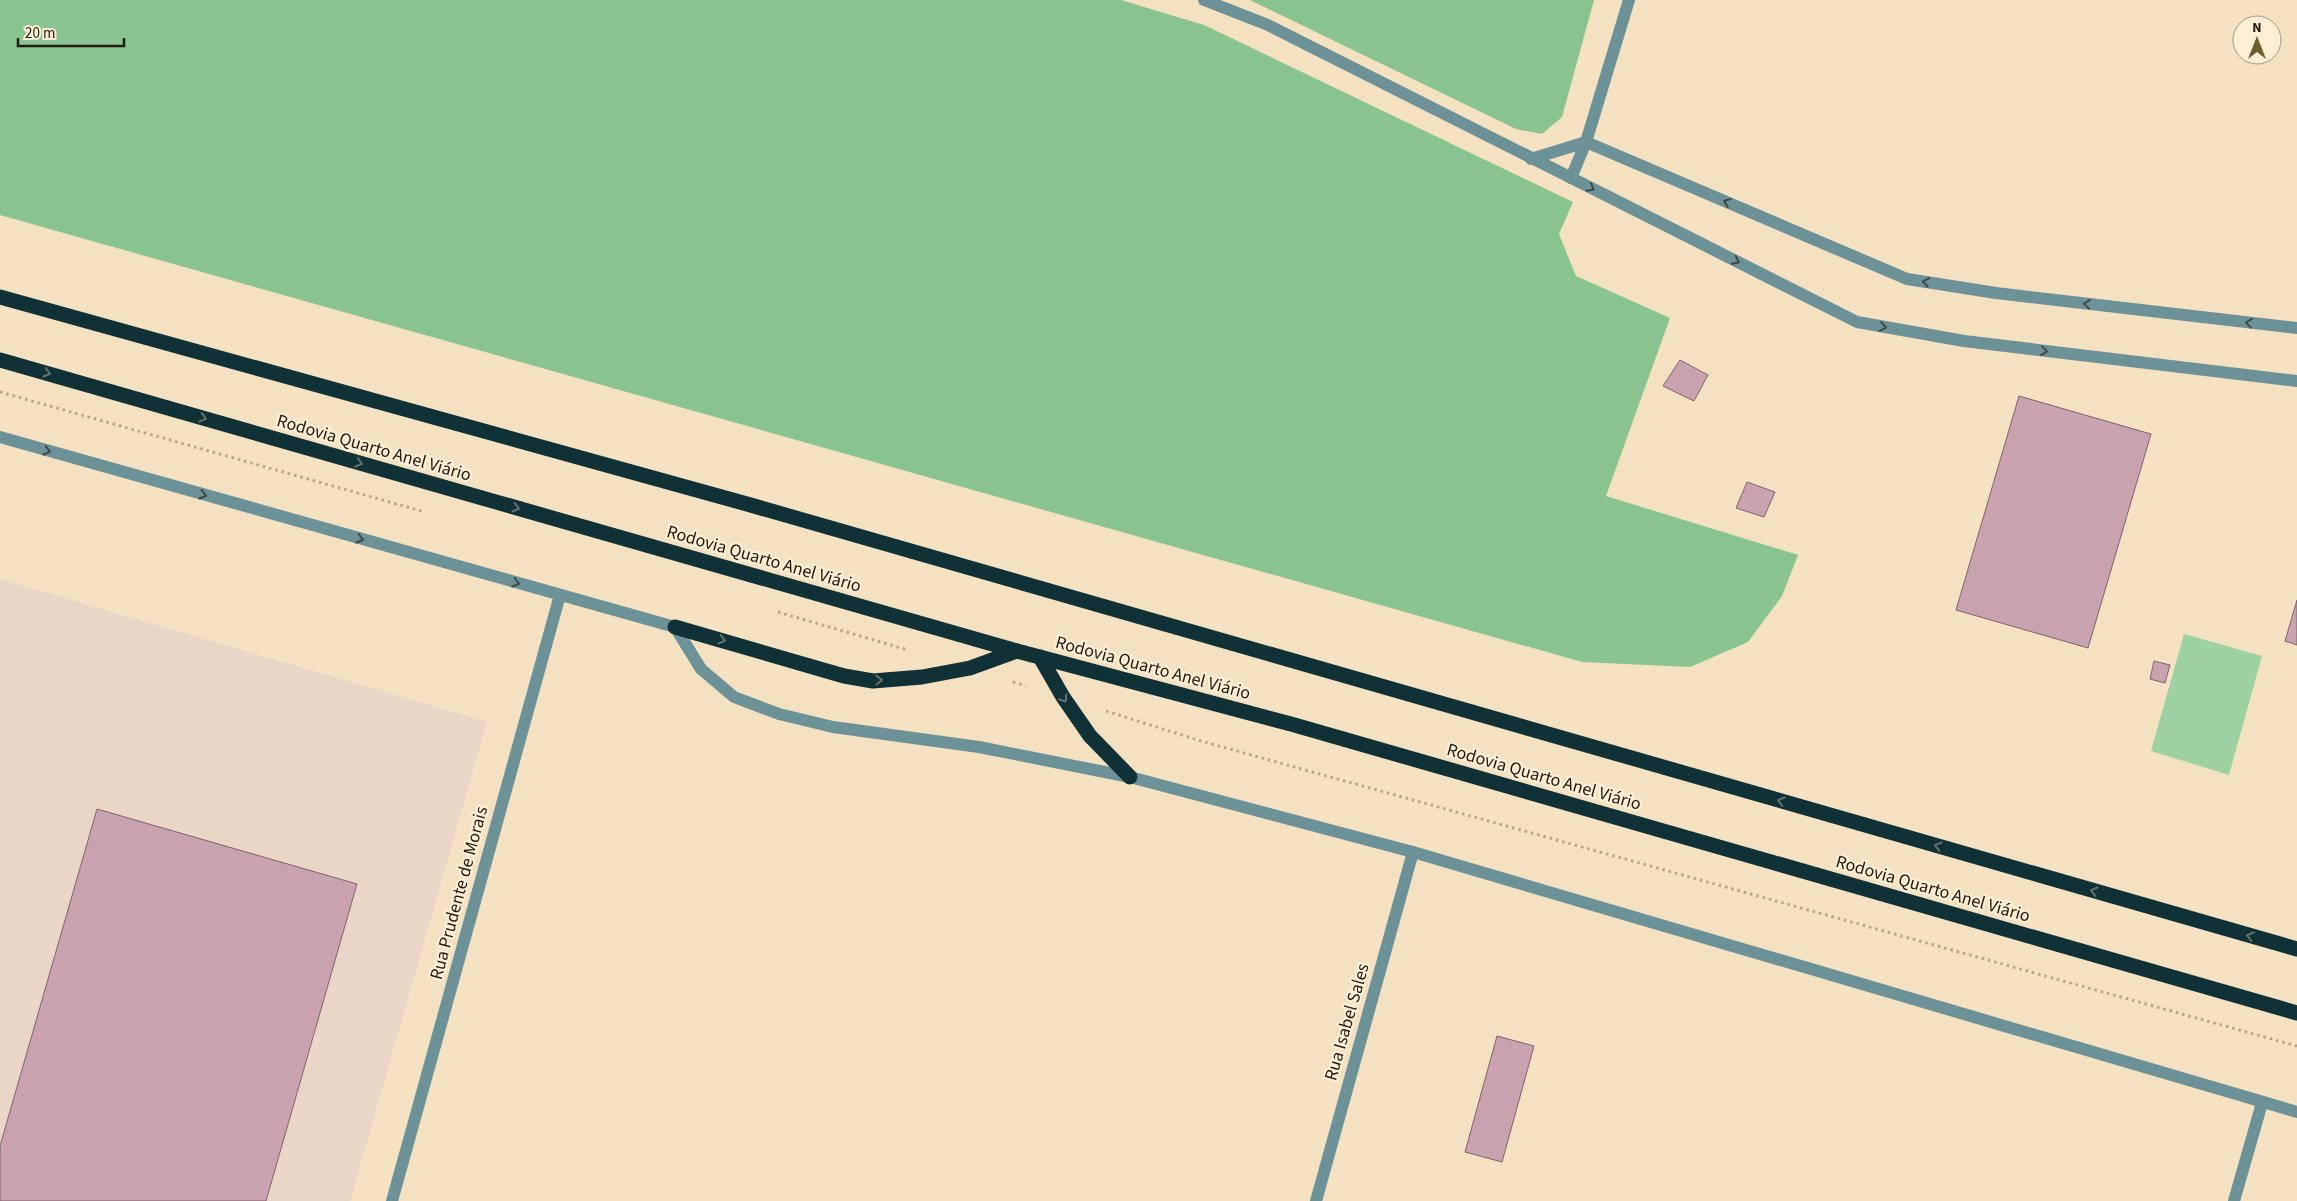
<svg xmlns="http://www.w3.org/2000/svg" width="2297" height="1201" font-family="'Source Sans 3',sans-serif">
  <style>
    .industrial { fill: #e9d6c6 }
    .green { fill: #9ed1a2 }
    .forest { fill: #89c38f }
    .building { fill: #c8a3af; stroke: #82616c }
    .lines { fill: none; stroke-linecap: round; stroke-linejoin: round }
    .path { stroke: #b4a58b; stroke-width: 3; stroke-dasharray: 2.5 4; stroke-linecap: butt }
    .minor { stroke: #6c9297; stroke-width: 12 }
    .highway { stroke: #103135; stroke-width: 15 }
    .oneway { stroke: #3f4a45 }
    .oneway2 { stroke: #63746d }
    .labels { text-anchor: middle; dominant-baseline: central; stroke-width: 4.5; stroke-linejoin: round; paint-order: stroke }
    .street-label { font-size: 18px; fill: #211a0f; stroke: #fdefd5 }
  </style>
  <rect width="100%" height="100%" fill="#f3e1c1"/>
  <!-- industrial -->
  <polygon class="industrial" points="0,579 487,722 350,1201 0,1201"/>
  <!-- green -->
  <polygon class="green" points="2184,634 2262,656 2229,775 2151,751"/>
  <!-- forest -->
  <g class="forest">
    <polygon points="0,0 1121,0 1204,25 1573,202 1559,234 1576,276 1670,318 1606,496 1798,555 1782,596 1748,642 1690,667 1582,662 0,215"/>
    <polygon points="1250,0 1594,0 1562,117 1542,134 1516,129"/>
  </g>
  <!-- building -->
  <g class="building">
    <polygon points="1680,360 1708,375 1694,401 1663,386"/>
    <polygon points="2019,396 2151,434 2088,648 1956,610"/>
    <polygon points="1747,482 1775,492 1764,517 1736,508"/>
    <polygon points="2297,600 2297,645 2285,641"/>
    <polygon points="2154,661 2170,665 2165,683 2150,679"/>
    <polygon points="97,809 357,884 266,1201 0,1201 0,1146"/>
    <polygon points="1497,1036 1534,1046 1502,1162 1465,1152"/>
  </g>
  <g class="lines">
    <!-- path -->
    <g class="path">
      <polyline points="0,392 425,512"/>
      <polyline points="778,612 908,650"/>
      <polyline points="1013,682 1026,686"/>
      <polyline points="1106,711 1201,741 2297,1046"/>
    </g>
    <!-- minor -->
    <g class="minor">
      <polyline points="1204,0 1268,25 1857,322 1964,341 2297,381"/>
      <polyline points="1531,159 1586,142 1907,279 1996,293 2297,328"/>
      <polyline points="1571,178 1586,142 1629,0"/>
      <polyline points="0,437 675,627 701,669 734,697 779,714 833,727 979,747 1130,777 1413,852 2297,1112"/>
      <polyline points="392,1201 560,595"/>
      <polyline points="1316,1201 1413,852"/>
      <polyline points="2234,1201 2262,1103"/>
    </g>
    <!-- highway -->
    <g class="highway">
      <polyline points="0,297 747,504 2297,949"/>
      <polyline points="0,360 1017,651 1291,724 2297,1013"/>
      <polyline points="675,627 844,676 873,681 922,677 970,668 1017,651"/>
      <polyline points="1040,657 1063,697 1090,736 1130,777"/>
    </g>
  </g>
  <!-- one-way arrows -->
  <defs><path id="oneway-chevron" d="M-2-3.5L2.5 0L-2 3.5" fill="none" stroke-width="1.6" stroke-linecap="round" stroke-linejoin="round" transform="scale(1.25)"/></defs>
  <g class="oneway">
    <use href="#oneway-chevron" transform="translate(1591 188) rotate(27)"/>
    <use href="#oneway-chevron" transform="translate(1727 202) rotate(-157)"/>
    <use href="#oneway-chevron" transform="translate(1736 261) rotate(27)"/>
    <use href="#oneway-chevron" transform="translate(1926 282) rotate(-171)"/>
    <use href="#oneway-chevron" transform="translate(2087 304) rotate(-173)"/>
    <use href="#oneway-chevron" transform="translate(2249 323) rotate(-173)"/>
    <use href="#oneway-chevron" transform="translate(1883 327) rotate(10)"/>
    <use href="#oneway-chevron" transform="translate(2044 351) rotate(7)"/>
    <use href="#oneway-chevron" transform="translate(47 451) rotate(16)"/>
    <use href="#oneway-chevron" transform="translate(203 495) rotate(16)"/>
    <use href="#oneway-chevron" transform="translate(360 539) rotate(16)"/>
    <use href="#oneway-chevron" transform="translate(516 583) rotate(16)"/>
  </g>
  <g class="oneway2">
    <use href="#oneway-chevron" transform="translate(47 373) rotate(16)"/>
    <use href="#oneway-chevron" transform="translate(203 418) rotate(16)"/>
    <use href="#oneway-chevron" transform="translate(359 463) rotate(16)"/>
    <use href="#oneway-chevron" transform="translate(516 508) rotate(16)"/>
    <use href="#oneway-chevron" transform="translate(722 640) rotate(16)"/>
    <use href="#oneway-chevron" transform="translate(879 680) rotate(-2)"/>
    <use href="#oneway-chevron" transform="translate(1064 699) rotate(57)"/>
    <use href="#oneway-chevron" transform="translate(1781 801) rotate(-164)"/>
    <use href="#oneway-chevron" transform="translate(1938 846) rotate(-164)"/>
    <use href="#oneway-chevron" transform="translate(2094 891) rotate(-164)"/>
    <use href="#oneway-chevron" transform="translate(2250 936) rotate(-164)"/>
  </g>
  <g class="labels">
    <!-- street labels -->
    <g class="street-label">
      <text transform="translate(374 448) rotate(16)">Rodovia Quarto Anel Viário</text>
      <text transform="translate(764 559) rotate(16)">Rodovia Quarto Anel Viário</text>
      <text transform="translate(1153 668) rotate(15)">Rodovia Quarto Anel Viário</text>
      <text transform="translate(1544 777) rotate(16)">Rodovia Quarto Anel Viário</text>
      <text transform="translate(1933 889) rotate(16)">Rodovia Quarto Anel Viário</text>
      <text transform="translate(459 893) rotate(-75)">Rua Prudente de Morais</text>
      <text transform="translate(1347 1022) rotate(-74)">Rua Isabel Sales</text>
    </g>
  </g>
  <!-- north arrow -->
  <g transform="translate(2257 40)"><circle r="24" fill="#fdefd5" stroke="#a59a86"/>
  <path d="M0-4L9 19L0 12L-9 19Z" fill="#6e5e2b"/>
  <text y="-8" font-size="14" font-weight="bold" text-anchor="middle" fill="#211a0f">N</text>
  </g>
  <!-- scale -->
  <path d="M18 38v8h106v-8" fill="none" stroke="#211a0f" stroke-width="2.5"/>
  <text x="25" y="38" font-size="15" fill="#211a0f" stroke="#fdefd5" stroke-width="4" paint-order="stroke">20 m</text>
</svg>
